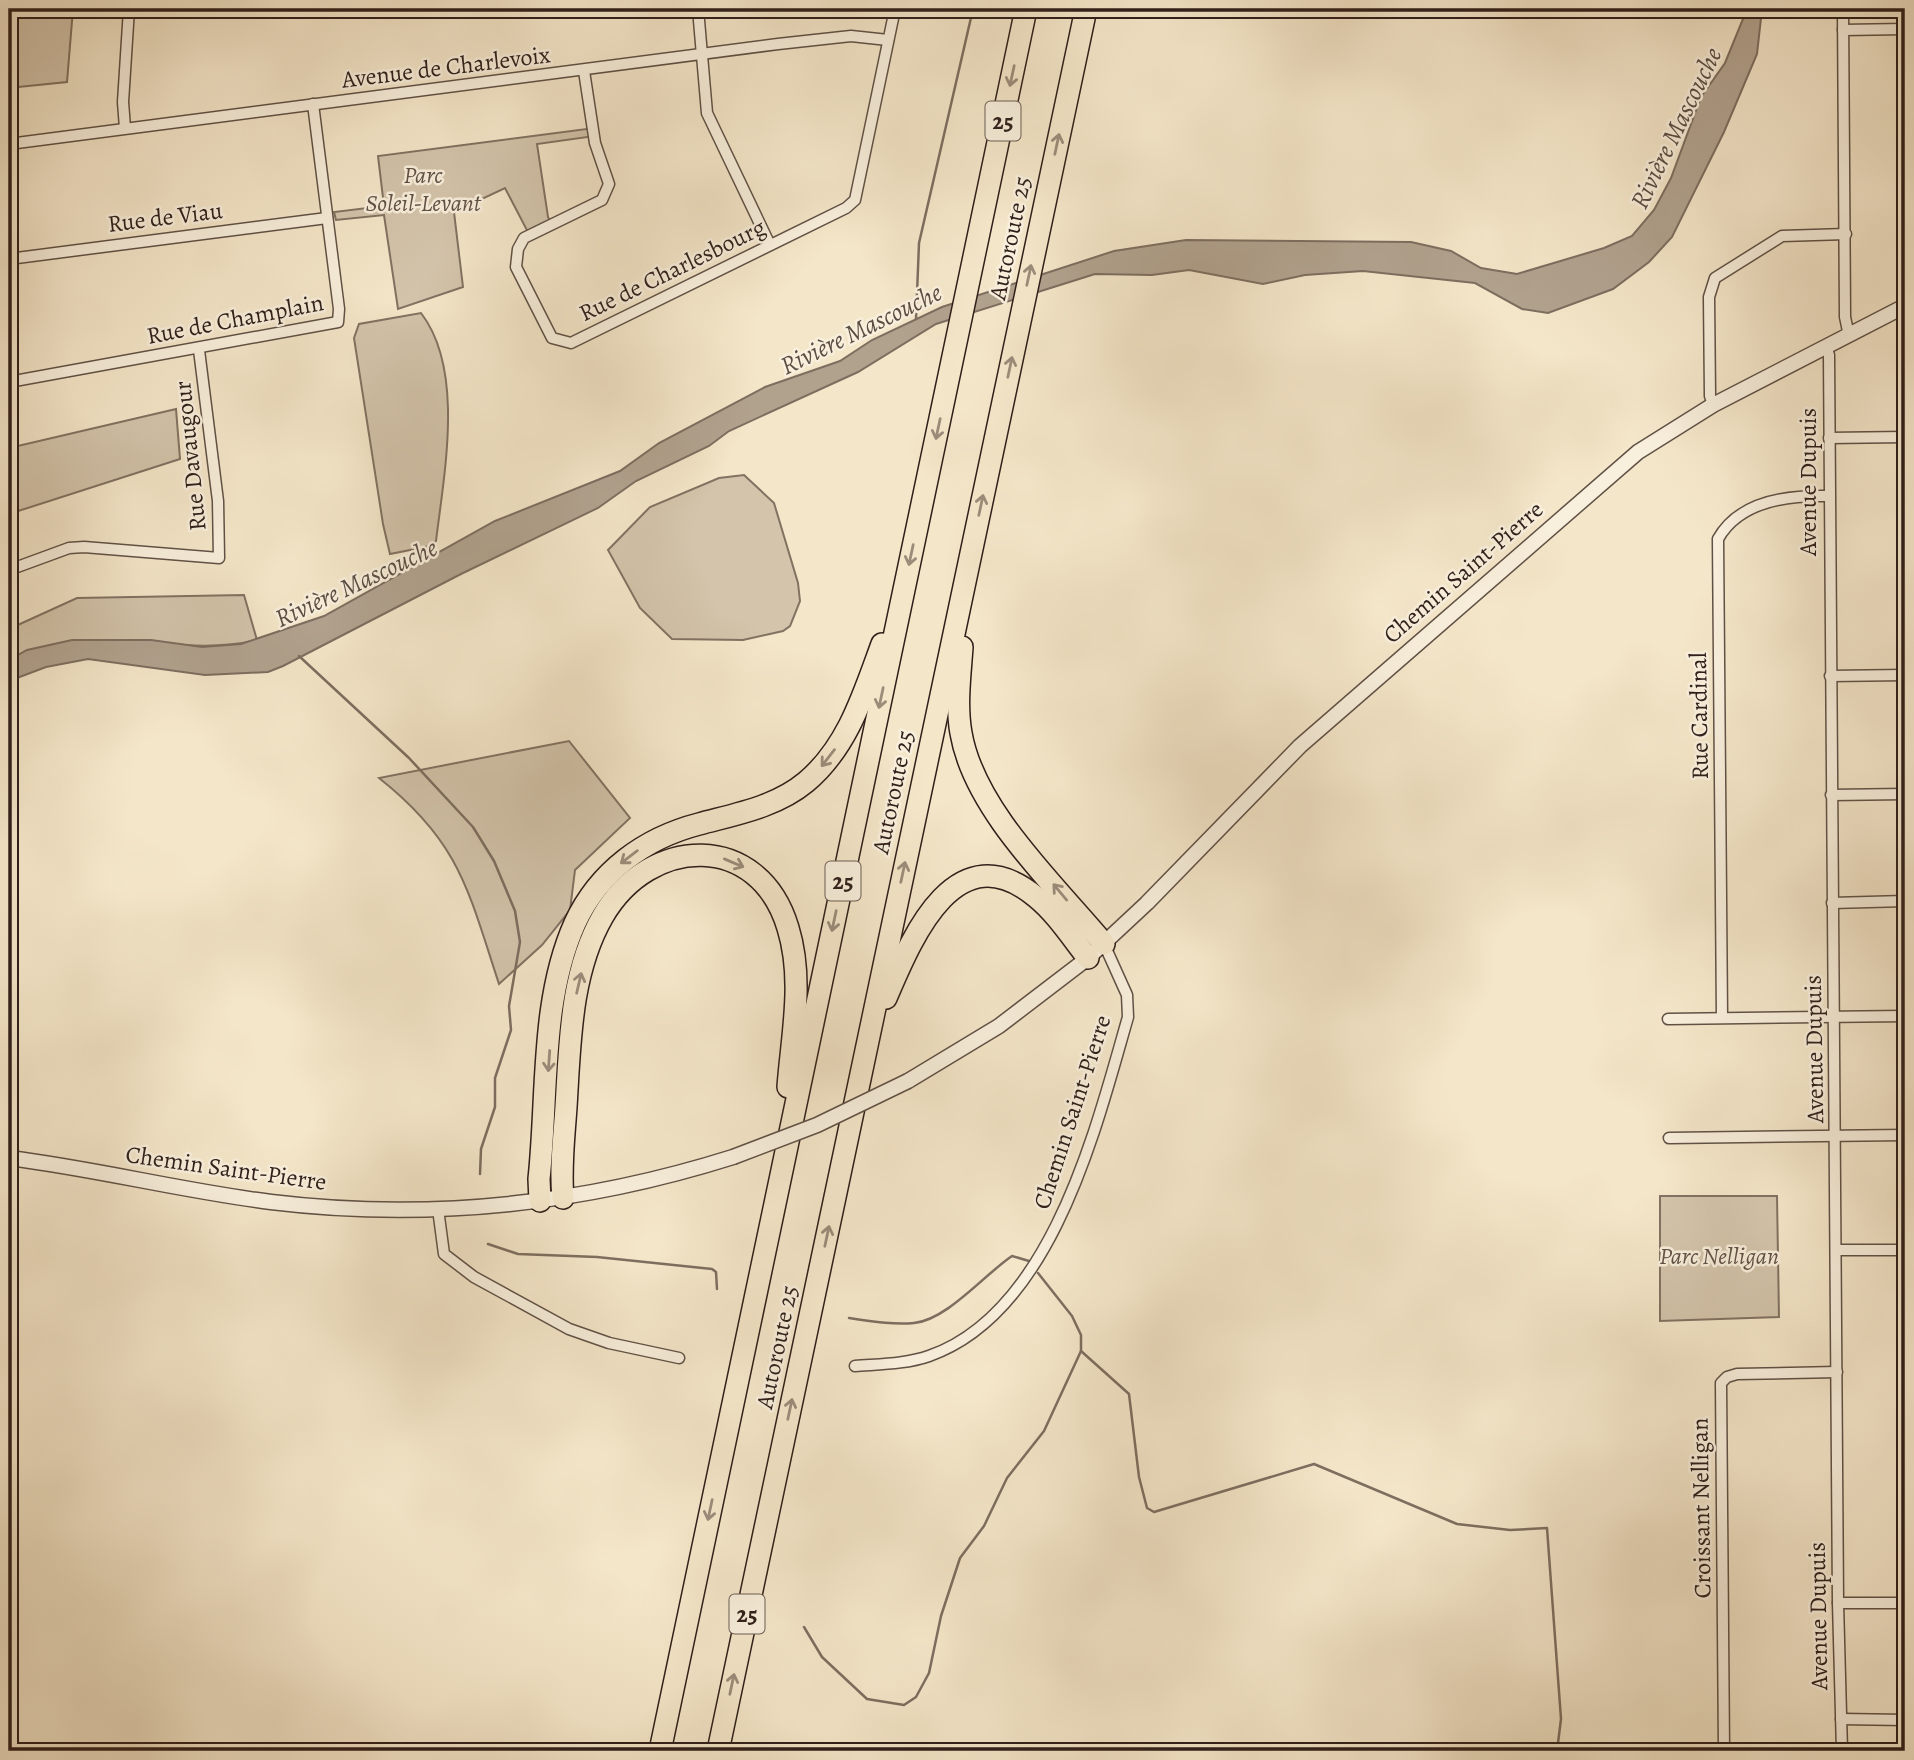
<svg xmlns="http://www.w3.org/2000/svg" width="1914" height="1760" font-family="Alegreya,serif">
  <style>
    .green { fill: #d3c4ab; stroke: #817262; stroke-width: 2 }
    .water { fill: #b1a28e; stroke: #7d6e60; stroke-width: 2 }
    .lines { fill: none; stroke-linecap: round; stroke-linejoin: round }
    .stream { stroke: #7d6e60; stroke-width: 2.5 }
    .minor-casing { stroke: #605146; stroke-width: 13 }
    .tertiary-casing { stroke: #605146; stroke-width: 17 }
    .motorway-casing { stroke: #2f1f1a; stroke-width: 24 }
    .minor { stroke: #f8efdc; stroke-width: 10 }
    .tertiary { stroke: #f8efdc; stroke-width: 14 }
    .motorway { stroke: #f4e6c9; stroke-width: 21 }
    .tertiary-bridge-casing { stroke: #605146; stroke-width: 17; stroke-linecap: butt }
    .tertiary-bridge { stroke: #f8efdc; stroke-width: 14 }
    .oneway { stroke: #9b8c7a }
    .labels { text-anchor: middle; dominant-baseline: central; stroke-width: 5; stroke-linejoin: round; paint-order: stroke }
    .shield { fill: #f8efdc; stroke: #6b5d54; stroke-width: 2 }
    .shield-label { font-size: 23px; font-weight: bold; fill: #2f1f1a }
    .street-label { font-size: 24px; fill: #2f1f1a; stroke: #f8efdc }
    .park-label { font-size: 24px; font-style: italic; fill: #605146; stroke: #f8efdc }
    .water-label { font-size: 26px; font-style: italic; fill: #5c4d43; stroke: #f8efdc }
  </style>
  <rect width="100%" height="100%" fill="#f4e6c9"/>
  <filter id="stains"><feTurbulence type="fractalNoise" baseFrequency=".00286" numOctaves="4"/><feColorMatrix values="0 0 0 0 .2 0 0 0 0 .09 0 0 0 0 .02 0 0 0 .5 -.17"/></filter>
  <radialGradient id="worn" r=".72"><stop offset=".6" stop-color="#630" stop-opacity="0"/><stop offset="1" stop-color="#630" stop-opacity=".3"/></radialGradient>
  <!-- green -->
  <g class="green">
    <polygon points="9,9 73,9 67,82 9,88"/>
    <polygon points="594,128 595,136 537,144 548,217 553,226 531,238 505,188 454,212 463,287 398,309 384,215 336,220 334,212 384,206 378,156"/>
    <path d="M421,313C465,370 444,474 436,541L430,546L390,554L383,524L354,338L359,324Z"/>
    <polygon points="176,409 180,459 9,514 9,448"/>
    <polygon points="744,475 774,503 798,583 800,601 790,626 783,631 743,640 672,639 640,608 608,550 650,507 719,478"/>
    <path d="M244,595L257,640C173,660 93,617 9,660V629L77,598Z"/>
    <path d="M569,741L630,818L575,870L570,910L542,945L499,984C468,890 460,842 379,778Z"/>
    <polygon points="1660,1196 1777,1196 1779,1317 1660,1321"/>
  </g>
  <!-- water -->
  <polygon class="water" points="1747,9 1762,9 1757,54 1724,132 1672,237 1649,262 1613,289 1548,313 1522,309 1475,283 1363,271 1305,275 1263,284 1189,270 1152,275 1095,274 936,324 858,372 729,431 709,446 636,481 598,508 461,574 283,666 268,672 205,675 88,659 46,667 9,681 9,660 27,650 72,640 151,640 202,647 241,644 324,616 495,521 620,471 659,443 765,387 840,361 872,340 942,307 1114,251 1186,240 1411,242 1451,251 1481,268 1517,274 1604,248 1632,236 1654,210 1671,178 1701,97 1725,63"/>
  <g class="lines">
    <!-- stream -->
    <g class="stream">
      <polyline points="916,319 919,243 973,9"/>
      <polyline points="299,656 409,758 473,827 494,861 515,911 520,942 509,1006 511,1030 495,1078 495,1107 481,1149 480,1174"/>
      <polyline points="488,1244 518,1254 597,1257 712,1269 716,1272 717,1289"/>
      <path d="M849,1318C870,1321 892,1325 914,1323C947,1320 985,1274 1012,1256L1029,1261"/>
      <polyline points="1081,1351 1129,1394 1139,1477 1147,1508 1154,1512 1314,1464 1457,1524 1510,1530 1547,1528 1561,1719 1557,1751"/>
      <polyline points="804,1627 822,1657 867,1699 904,1705 916,1697 929,1673 941,1616 960,1558 984,1526 1007,1478 1044,1431 1081,1351 1081,1335 1072,1316 1038,1273"/>
    </g>
    <!-- minor casing -->
    <g class="minor-casing">
      <g id="minor">
        <polyline points="147,9 186,9"/>
        <polyline points="698,9 707,113 770,245"/>
        <polyline points="1843,9 1845,317 1849,336"/>
        <polyline points="1843,30 1905,29"/>
        <polyline points="584,71 595,143 609,184 602,200 524,238 518,249 516,267 552,338 571,343 846,208 855,200 895,9"/>
        <polyline points="125,128 123,102 129,9"/>
        <polyline points="9,144 778,44 851,36 888,40"/>
        <polyline points="9,259 327,218"/>
        <polyline points="1826,347 1829,355 1838,1603 1842,1751"/>
        <polyline points="9,382 338,322 339,309 313,104"/>
        <polyline points="1713,405 1710,396 1709,297 1715,278 1782,236 1846,234"/>
        <polyline points="1829,438 1905,437"/>
        <polyline points="9,570 69,548 84,547 219,558 218,501 199,350"/>
        <polyline points="1830,676 1905,675"/>
        <polyline points="1831,795 1905,794"/>
        <polyline points="1832,903 1905,901"/>
        <path d="M1722,1017L1718,539C1739,501 1789,495 1828,496"/>
        <polyline points="1668,1019 1905,1016"/>
        <polyline points="1669,1138 1905,1135"/>
        <polyline points="438,1209 444,1254 474,1277 569,1329 609,1343 679,1358"/>
        <polyline points="1837,1250 1905,1250"/>
        <path d="M855,1366C880,1364 906,1364 929,1356C1052,1313 1096,1128 1128,1017L1127,995L1104,944"/>
        <polyline points="1838,1603 1905,1603"/>
        <polyline points="1841,1719 1905,1720"/>
        <polyline points="1724,1751 1721,1383 1727,1377 1737,1374 1837,1372"/>
      </g>
    </g>
    <!-- tertiary casing -->
    <g class="tertiary-casing">
      <g id="tertiary">
        <polyline points="908,1081 999,1026 1088,958 1147,903 1300,746 1638,452 1713,405 1905,306"/>
        <path d="M9,1158C97,1169 183,1191 271,1202C427,1221 584,1204 733,1157"/>
      </g>
    </g>
    <!-- motorway casing -->
    <g class="motorway-casing">
      <g id="motorway">
        <path d="M962,647C960,676 956,705 961,733C974,810 1055,885 1104,944"/>
        <path d="M886,998C911,940 955,830 1036,897C1056,913 1072,938 1088,958"/>
        <path d="M563,1198C560,1168 564,1137 566,1107C570,1044 570,973 603,916C650,835 759,831 788,928C804,980 792,1034 788,1087"/>
        <path d="M540,1201L539,1179C548,1096 540,1001 575,923C599,871 645,838 699,824C736,814 776,807 806,782C848,747 864,693 882,644"/>
        <polyline points="660,1751 1026,9"/>
        <polyline points="718,1751 1086,9"/>
      </g>
    </g>
    <!-- minor -->
    <use href="#minor" class="minor"/>
    <!-- tertiary -->
    <use href="#tertiary" class="tertiary"/>
    <!-- motorway -->
    <use href="#motorway" class="motorway"/>
    <!-- tertiary-bridge casing -->
    <g class="tertiary-bridge-casing">
      <polyline id="tertiary-bridge" points="733,1157 817,1125 908,1081"/>
    </g>
    <!-- tertiary-bridge -->
    <use href="#tertiary-bridge" class="tertiary-bridge"/>
  </g>
  <!-- one-way arrows -->
  <defs><path id="oneway-shaft" d="M-6 0H5M1.5-3L5.5 0L1.5 3" fill="none" stroke-width="1.6" stroke-linecap="round" stroke-linejoin="round" transform="scale(1.75)"/></defs>
  <g class="oneway">
    <use href="#oneway-shaft" transform="translate(1012 76) rotate(102)"/>
    <use href="#oneway-shaft" transform="translate(1057 144) rotate(-78)"/>
    <use href="#oneway-shaft" transform="translate(1029 275) rotate(-78)"/>
    <use href="#oneway-shaft" transform="translate(1010 367) rotate(-78)"/>
    <use href="#oneway-shaft" transform="translate(938 429) rotate(102)"/>
    <use href="#oneway-shaft" transform="translate(981 505) rotate(-78)"/>
    <use href="#oneway-shaft" transform="translate(911 555) rotate(102)"/>
    <use href="#oneway-shaft" transform="translate(881 698) rotate(102)"/>
    <use href="#oneway-shaft" transform="translate(828 758) rotate(128)"/>
    <use href="#oneway-shaft" transform="translate(629 857) rotate(143)"/>
    <use href="#oneway-shaft" transform="translate(734 863) rotate(23)"/>
    <use href="#oneway-shaft" transform="translate(903 872) rotate(-78)"/>
    <use href="#oneway-shaft" transform="translate(1060 892) rotate(-130)"/>
    <use href="#oneway-shaft" transform="translate(834 921) rotate(102)"/>
    <use href="#oneway-shaft" transform="translate(579 983) rotate(-77)"/>
    <use href="#oneway-shaft" transform="translate(549 1061) rotate(94)"/>
    <use href="#oneway-shaft" transform="translate(827 1236) rotate(-78)"/>
    <use href="#oneway-shaft" transform="translate(790 1409) rotate(-78)"/>
    <use href="#oneway-shaft" transform="translate(710 1510) rotate(102)"/>
    <use href="#oneway-shaft" transform="translate(732 1684) rotate(-78)"/>
  </g>
  <g class="labels">
    <!-- shield labels -->
    <g class="shield">
      <rect x="985.5" y="101.5" width="35" height="39" rx="5"/>
      <rect x="825.5" y="861.5" width="35" height="39" rx="5"/>
      <rect x="729.5" y="1594.5" width="35" height="39" rx="5"/>
    </g>
    <g class="shield-label">
      <text x="1003" y="121">25</text>
      <text x="843" y="881">25</text>
      <text x="747" y="1614">25</text>
    </g>
    <!-- street labels -->
    <g class="street-label">
      <text transform="translate(446 67) rotate(-7)">Avenue de Charlevoix</text>
      <text transform="translate(165 217) rotate(-7)">Rue de Viau</text>
      <text transform="translate(1010 238) rotate(-78)">Autoroute 25</text>
      <text transform="translate(672 270) rotate(-26)">Rue de Charlesbourg</text>
      <text transform="translate(235 319) rotate(-11)">Rue de Champlain</text>
      <text transform="translate(190 456) rotate(-96)">Rue Davaugour</text>
      <text transform="translate(1808 482) rotate(-90)">Avenue Dupuis</text>
      <text transform="translate(1463 572) rotate(-41)">Chemin Saint-Pierre</text>
      <text transform="translate(1699 716) rotate(-91)">Rue Cardinal</text>
      <text transform="translate(893 792) rotate(-78)">Autoroute 25</text>
      <text transform="translate(1814 1049) rotate(-91)">Avenue Dupuis</text>
      <text transform="translate(1072 1112) rotate(-72)">Chemin Saint-Pierre</text>
      <text transform="translate(226 1168) rotate(8)">Chemin Saint-Pierre</text>
      <text transform="translate(777 1347) rotate(-78)">Autoroute 25</text>
      <text transform="translate(1701 1508) rotate(-91)">Croissant Nelligan</text>
      <text transform="translate(1818 1616) rotate(-91)">Avenue Dupuis</text>
    </g>
    <!-- park labels -->
    <g class="park-label">
      <text x="423" y="175">Parc<tspan x="423" dy="28">Soleil-Levant</tspan></text>
      <text x="1719" y="1256">Parc Nelligan</text>
    </g>
    <!-- water labels -->
    <g class="water-label">
      <text transform="translate(1676 128) rotate(-64)">Rivière Mascouche</text>
      <text transform="translate(861 329) rotate(-26)">Rivière Mascouche</text>
      <text transform="translate(356 583) rotate(-25)">Rivière Mascouche</text>
    </g>
  </g>
  <!-- margin -->
  <rect width="1914" height="1760" fill="none" stroke="#f4e6c9" stroke-width="35"/>
  <rect x="10" y="10" width="1893" height="1739" fill="none" stroke="#2f1f1a" stroke-width="3.5"/>
  <rect x="18" y="18" width="1879" height="1725" fill="none" stroke="#2f1f1a" stroke-width="2"/>
  <rect width="100%" height="100%" filter="url(#stains)"/>
  <rect width="100%" height="100%" fill="url(#worn)"/>
</svg>
